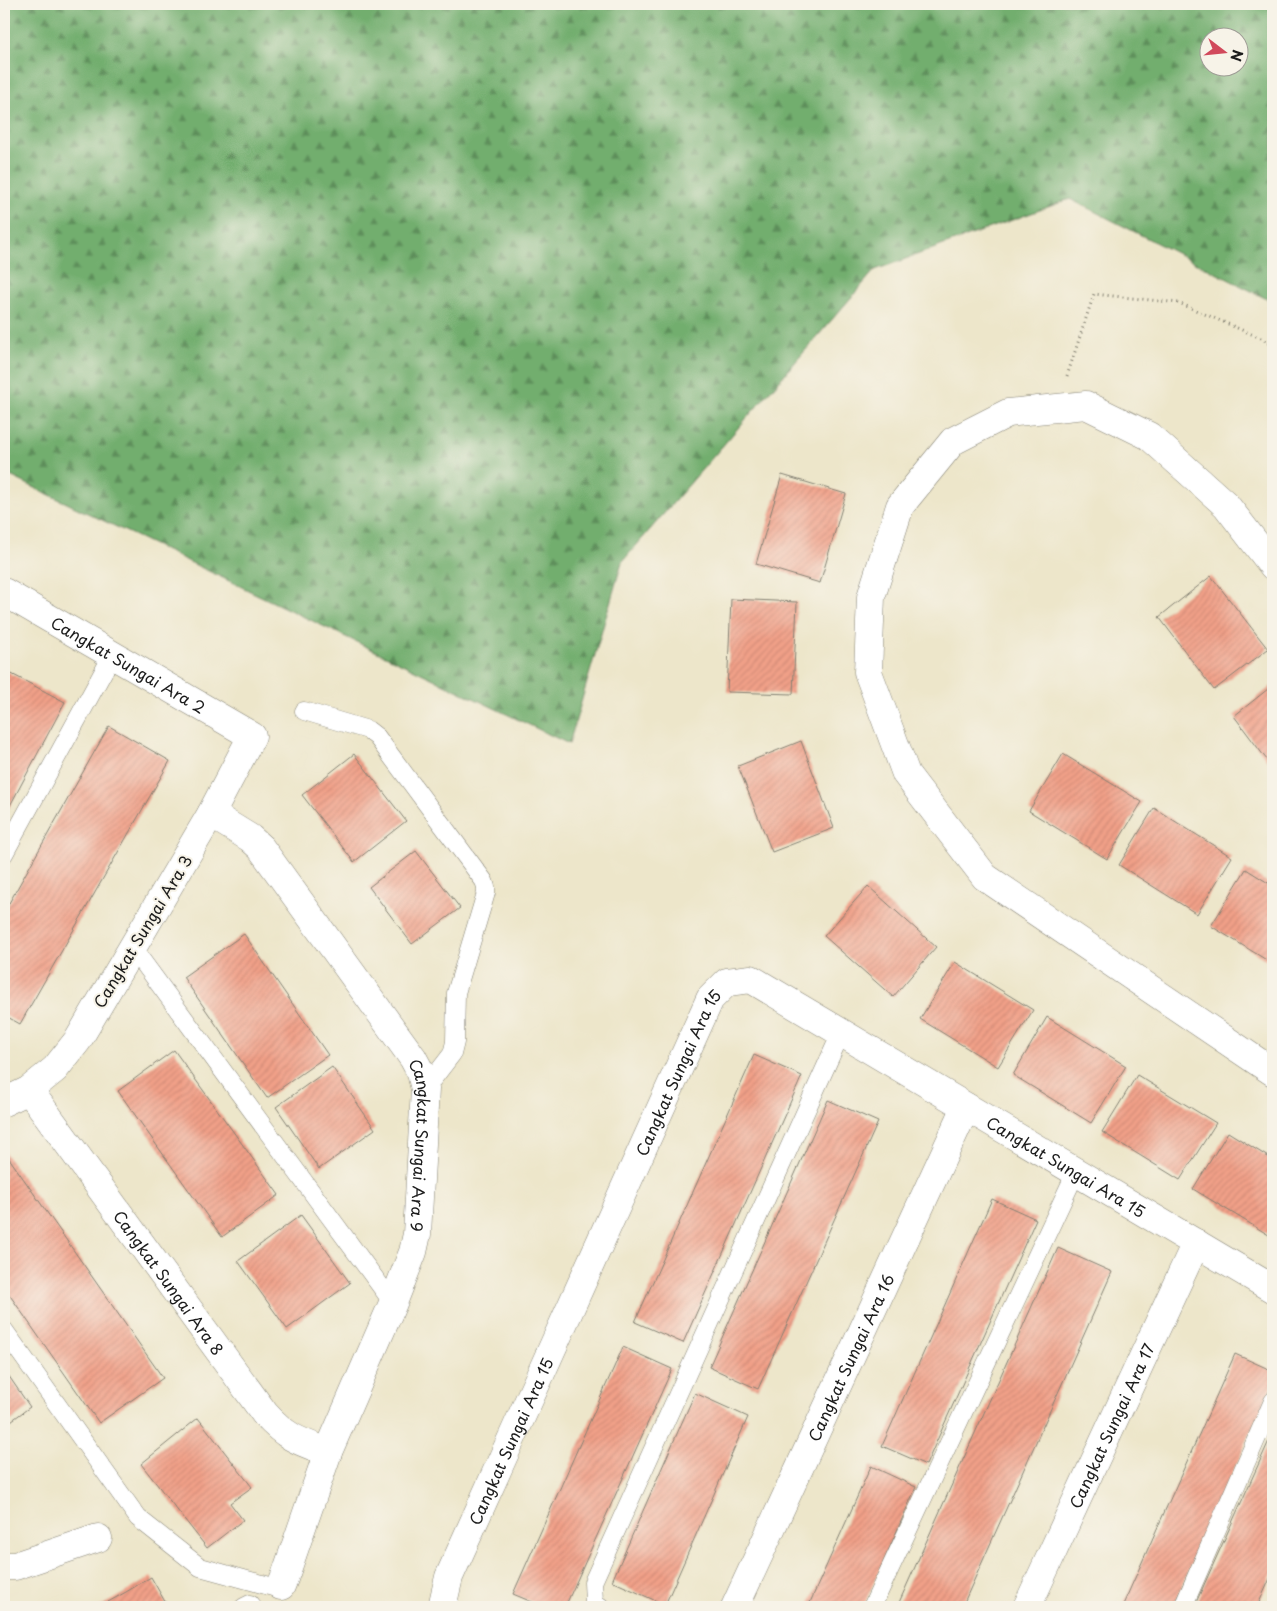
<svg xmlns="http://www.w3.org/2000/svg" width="1277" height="1611" font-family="'Playpen Sans',sans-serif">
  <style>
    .forest { fill: url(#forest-firs); stroke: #476545; fill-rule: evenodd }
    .building { fill: url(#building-hatch) }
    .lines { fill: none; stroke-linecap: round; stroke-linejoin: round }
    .service-casing { stroke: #848173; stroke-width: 19 }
    .minor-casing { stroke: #848173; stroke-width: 29 }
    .path { stroke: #848173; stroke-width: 3; stroke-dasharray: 1 4; stroke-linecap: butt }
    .service { stroke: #fff; stroke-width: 18 }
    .minor { stroke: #fff; stroke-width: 28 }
    .labels { text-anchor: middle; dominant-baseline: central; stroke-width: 4; stroke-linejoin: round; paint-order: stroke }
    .street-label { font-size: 16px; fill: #1c1c1c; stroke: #f7f3e8 }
  </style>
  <defs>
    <pattern id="forest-firs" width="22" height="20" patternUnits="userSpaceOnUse" patternTransform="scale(1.25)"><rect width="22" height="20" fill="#72ae6e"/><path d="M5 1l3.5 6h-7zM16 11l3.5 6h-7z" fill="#5d8d5a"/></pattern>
    <pattern id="building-hatch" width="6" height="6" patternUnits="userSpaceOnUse" patternTransform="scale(1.25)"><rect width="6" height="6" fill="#f1a088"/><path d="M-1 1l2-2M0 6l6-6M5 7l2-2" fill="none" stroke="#ce8975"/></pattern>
  </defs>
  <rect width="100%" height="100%" fill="#f7f3e8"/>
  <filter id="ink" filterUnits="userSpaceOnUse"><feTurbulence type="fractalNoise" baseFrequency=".02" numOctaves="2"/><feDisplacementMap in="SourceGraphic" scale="10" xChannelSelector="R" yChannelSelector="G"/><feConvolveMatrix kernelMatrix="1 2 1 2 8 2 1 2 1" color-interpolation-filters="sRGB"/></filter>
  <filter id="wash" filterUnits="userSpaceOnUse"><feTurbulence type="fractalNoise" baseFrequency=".0096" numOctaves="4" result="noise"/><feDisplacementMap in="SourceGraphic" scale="20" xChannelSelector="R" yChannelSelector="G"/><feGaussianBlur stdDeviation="1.12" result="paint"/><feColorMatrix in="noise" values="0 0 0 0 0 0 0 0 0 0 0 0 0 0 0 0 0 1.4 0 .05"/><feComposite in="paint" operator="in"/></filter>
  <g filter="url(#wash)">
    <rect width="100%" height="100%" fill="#ede6ca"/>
    <!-- forest -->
    <path class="forest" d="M4,4H1273V302L1070,199L875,270L622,562L569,744L4,473ZM1210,38H1240V68H1210Z"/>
    <g id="blocks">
      <!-- building -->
      <g class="building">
        <polygon points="782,475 846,494 820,583 756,564"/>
        <polygon points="1211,576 1268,649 1214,690 1159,617"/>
        <polygon points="731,599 797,602 793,694 727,692"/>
        <polygon points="4,670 65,702 4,817"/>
        <polygon points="1273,685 1273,768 1234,716"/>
        <polygon points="109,726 170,761 20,1024 4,1015 4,912"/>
        <polygon points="801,741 834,828 772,852 738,766"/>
        <polygon points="354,754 406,821 354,862 302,795"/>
        <polygon points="1063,754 1142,802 1107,859 1029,811"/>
        <polygon points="1154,808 1232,857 1197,914 1119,865"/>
        <polygon points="416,851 460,908 412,944 369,887"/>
        <polygon points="1246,869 1273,886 1273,964 1211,926"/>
        <polygon points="868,886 936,947 893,997 824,936"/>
        <polygon points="244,934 328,1055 267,1098 183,977"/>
        <polygon points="955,962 1033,1010 998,1067 920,1019"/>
        <polygon points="1047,1017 1126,1066 1091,1123 1013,1075"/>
        <polygon points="174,1050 279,1195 222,1237 118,1091"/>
        <polygon points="754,1055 802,1076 683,1343 635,1322"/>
        <polygon points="332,1067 375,1129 319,1169 276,1107"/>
        <polygon points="1137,1075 1216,1123 1180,1180 1102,1132"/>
        <polygon points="828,1100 878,1122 758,1389 709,1367"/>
        <polygon points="1228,1132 1273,1160 1273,1235 1272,1237 1193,1189"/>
        <polygon points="4,1151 163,1378 99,1423 4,1287"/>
        <polygon points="992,1199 1036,1219 926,1465 882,1446"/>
        <polygon points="301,1215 350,1283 287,1329 238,1261"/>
        <polygon points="1058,1248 1112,1272 1015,1489 962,1607 897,1607"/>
        <polygon points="623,1347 672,1369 565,1607 544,1607 513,1594"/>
        <polygon points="1235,1354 1273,1371 1273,1383 1205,1535 1173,1607 1122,1607"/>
        <polygon points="4,1369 30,1407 4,1426"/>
        <polygon points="695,1393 748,1417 665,1605 612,1581"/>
        <polygon points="198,1418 252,1487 230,1503 243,1520 207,1548 141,1464"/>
        <polygon points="1273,1432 1273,1572 1257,1607 1194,1607"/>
        <polygon points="871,1466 916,1487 892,1542 863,1607 808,1607"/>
        <polygon points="151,1577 168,1607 99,1607 126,1592"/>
      </g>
    </g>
  </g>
  <g filter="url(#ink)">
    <use href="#blocks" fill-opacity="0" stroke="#848173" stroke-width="1"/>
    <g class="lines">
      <!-- service casing -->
      <g class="service-casing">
        <g id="service">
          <polyline points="304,711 368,730 377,737 484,881 486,887 486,893 456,993 455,1042 452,1054 425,1089"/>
          <polyline points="4,854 113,654"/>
          <polyline points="132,947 393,1303"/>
          <polyline points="4,1330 138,1518 200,1567 273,1587 281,1586"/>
          <polyline points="244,1607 250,1604"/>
          <polyline points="601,1607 594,1602 593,1582 841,1033"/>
          <polyline points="872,1607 1076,1172"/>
          <polyline points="1183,1607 1273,1401"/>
        </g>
      </g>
      <!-- minor casing -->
      <g class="minor-casing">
        <g id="minor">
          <polyline points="1273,566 1226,505 1149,436 1086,405 1008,413 953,441 900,506 871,597 868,672 906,774 985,877 1273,1072"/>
          <path id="s1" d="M4,592L252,736L211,814L78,1040L55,1069L29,1090L4,1102"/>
          <path id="s2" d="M211,814L250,838L261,848L413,1058L421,1073L425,1089L417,1234L413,1252L393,1303L328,1452L285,1576L281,1586"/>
          <path id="s3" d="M29,1090L265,1414C287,1438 298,1441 328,1452"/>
          <polyline points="4,1566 15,1566 98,1538"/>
          <path id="s4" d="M442,1607L449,1577L710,999L727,982L751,979L1273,1289"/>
          <path id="s5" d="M735,1607L966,1107"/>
          <path id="s6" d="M1027,1607L1196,1243"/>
        </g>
      </g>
      <!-- path -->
      <polyline class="path" points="1067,376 1094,294 1179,303 1263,339 1273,347"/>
      <!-- service -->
      <use href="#service" class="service"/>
      <!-- minor -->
      <use href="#minor" class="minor"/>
    </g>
  </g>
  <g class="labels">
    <!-- street labels -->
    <g class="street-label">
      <text stroke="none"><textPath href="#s1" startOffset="144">Cangkat Sungai Ara 2</textPath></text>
      <text transform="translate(142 931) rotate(-59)">Cangkat Sungai Ara 3</text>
      <text stroke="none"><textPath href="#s4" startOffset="585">Cangkat Sungai Ara 15</textPath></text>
      <text stroke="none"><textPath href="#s2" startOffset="409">Cangkat Sungai Ara 9</textPath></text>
      <text stroke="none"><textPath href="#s4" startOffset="1080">Cangkat Sungai Ara 15</textPath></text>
      <text stroke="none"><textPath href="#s3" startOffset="238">Cangkat Sungai Ara 8</textPath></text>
      <text stroke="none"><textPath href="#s5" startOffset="275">Cangkat Sungai Ara 16</textPath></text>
      <text stroke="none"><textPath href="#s6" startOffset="200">Cangkat Sungai Ara 17</textPath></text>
      <text stroke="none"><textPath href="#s4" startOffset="180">Cangkat Sungai Ara 15</textPath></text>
    </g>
  </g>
  <!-- margin -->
  <rect width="1277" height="1611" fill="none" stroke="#f7f3e8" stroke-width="20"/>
  <!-- north arrow -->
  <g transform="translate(1224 52) rotate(106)"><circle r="24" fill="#f7f3e8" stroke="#9f9d96"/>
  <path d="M0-4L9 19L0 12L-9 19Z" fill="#d1495b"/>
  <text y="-8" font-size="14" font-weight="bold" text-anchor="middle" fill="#1c1c1c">N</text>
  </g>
</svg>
